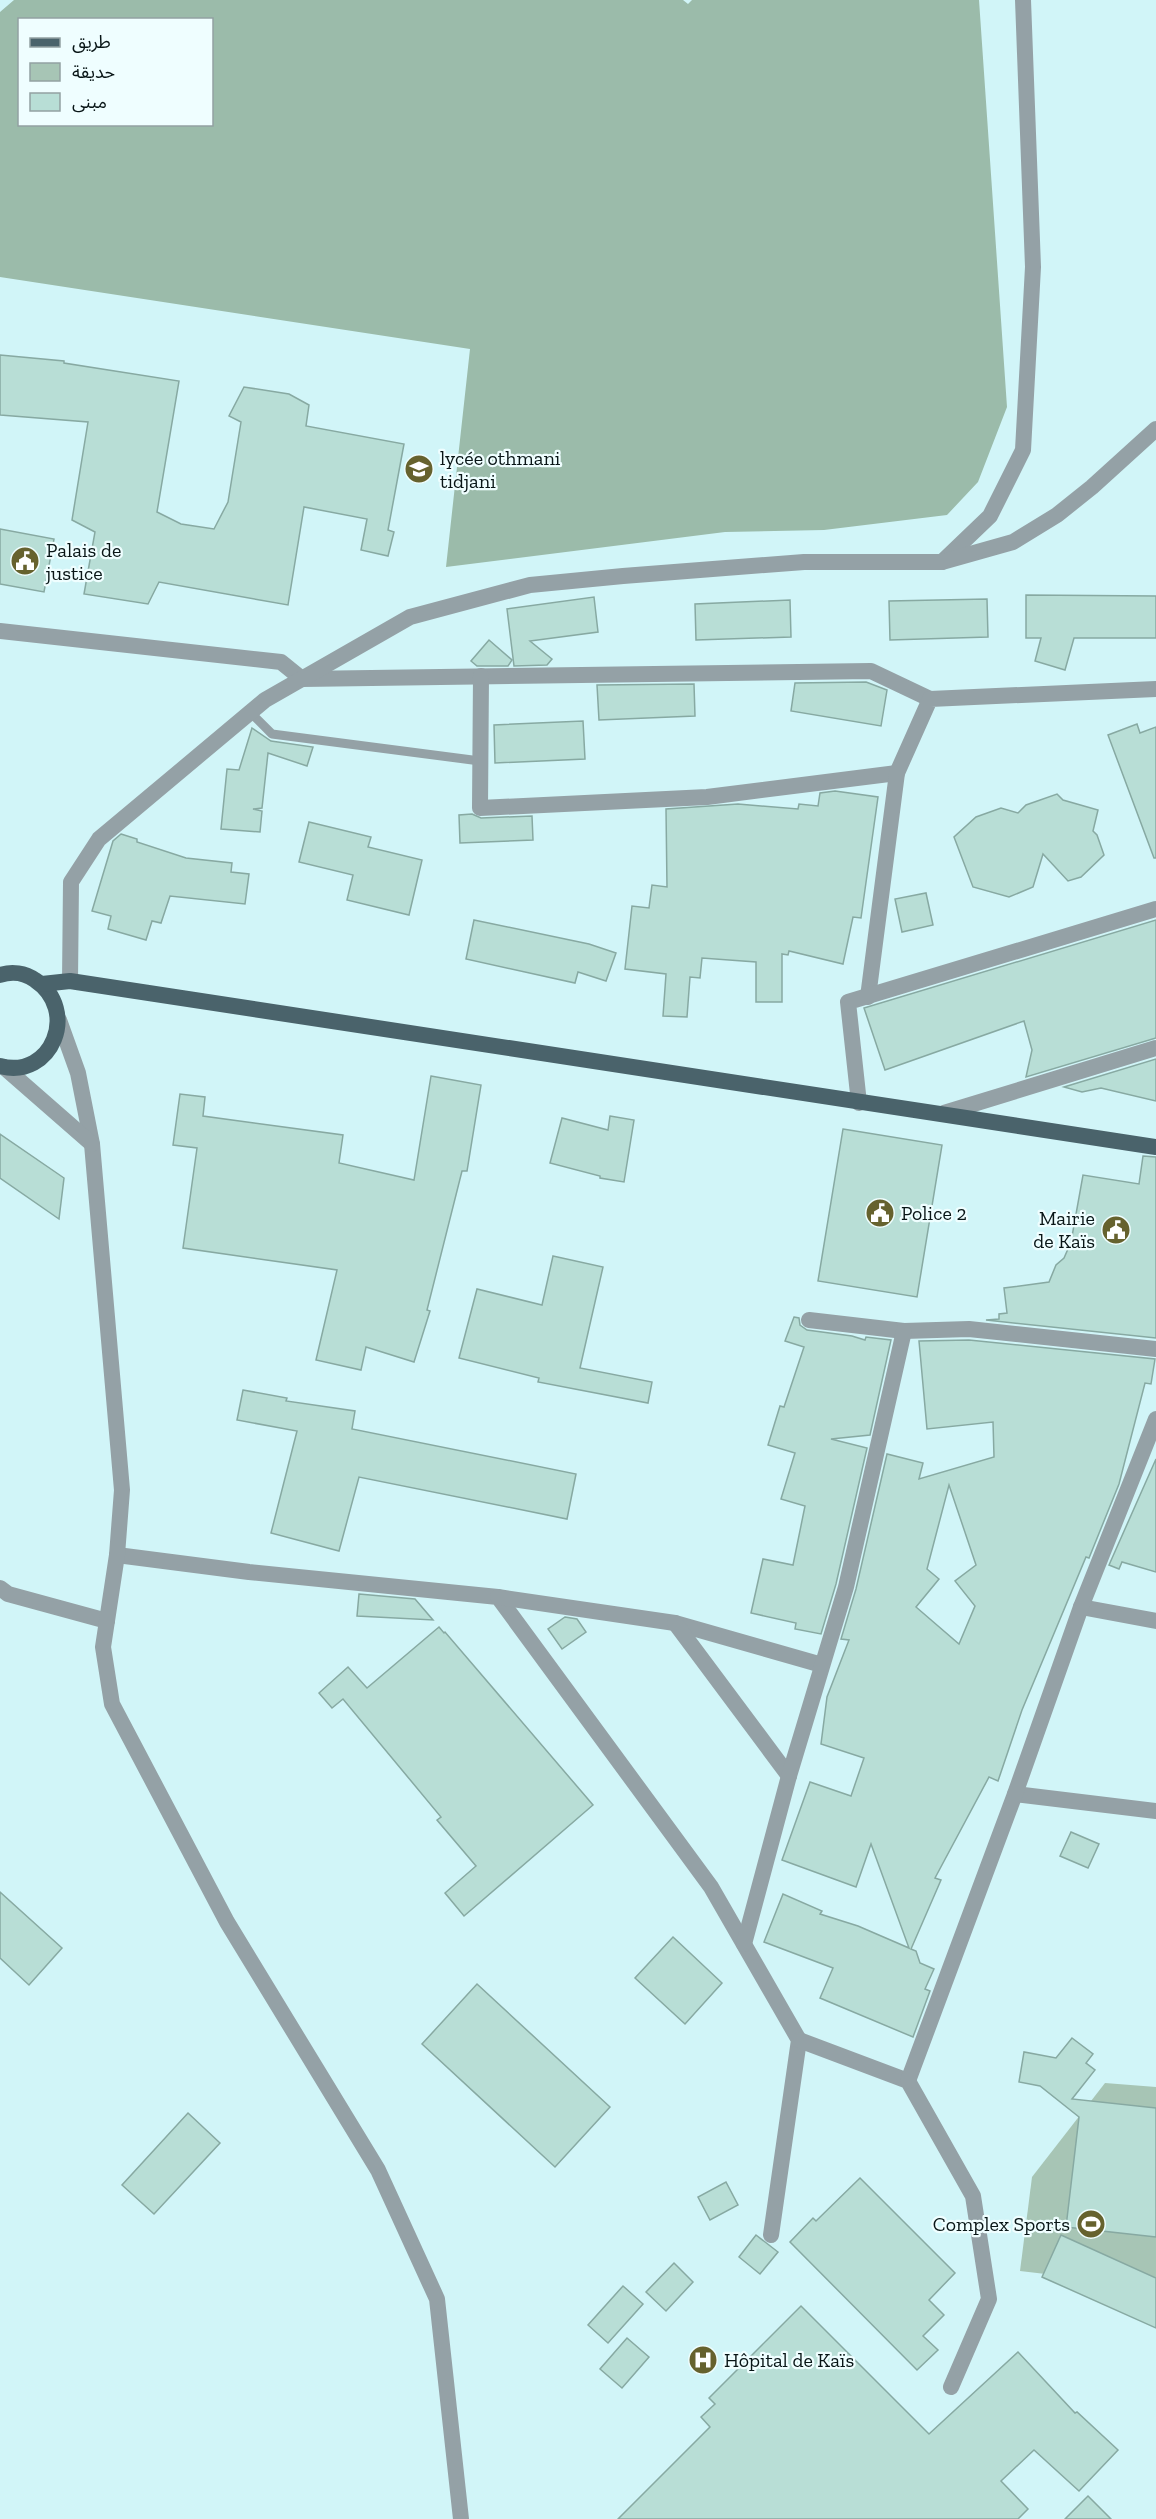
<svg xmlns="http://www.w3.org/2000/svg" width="1156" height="2519" font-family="'Zilla Slab','Noto Sans Arabic',serif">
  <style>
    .green { fill: #a7c5b5 }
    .forest { fill: #9bbbaa; fill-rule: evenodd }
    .building { fill: #b8ded6; stroke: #87a9a2; stroke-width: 1.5; fill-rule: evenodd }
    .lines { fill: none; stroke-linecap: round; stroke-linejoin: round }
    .service { stroke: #94a1a6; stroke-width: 9 }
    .minor { stroke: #94a1a6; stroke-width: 16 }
    .tertiary { stroke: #94a1a6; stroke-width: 16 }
    .primary { stroke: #4a636b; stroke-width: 16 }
    .labels { text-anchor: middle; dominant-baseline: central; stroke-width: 4.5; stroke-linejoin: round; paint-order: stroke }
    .poi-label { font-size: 20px; fill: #081516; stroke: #effeff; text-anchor: start }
  </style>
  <rect width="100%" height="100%" fill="#d1f5f8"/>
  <!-- green -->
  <polygon class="green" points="1105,2083 1156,2087 1156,2287 1020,2271 1032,2177"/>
  <!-- forest -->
  <path class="forest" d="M14,0H683L688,4L692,0H979L1007,407L978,482L947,515L824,530L725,532L446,567L470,349L0,277V12ZM20,20H212V124H20Z"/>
  <!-- building -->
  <g class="building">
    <polygon points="0,355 64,361 64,363 179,381 157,512 181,524 214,529 228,502 241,422 229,416 244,387 289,394 309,405 306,426 404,444 388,530 394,532 388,556 361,550 367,519 304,507 288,605 159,582 148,604 84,594 95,532 72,520 88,422 0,415"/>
    <polygon points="0,529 54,539 44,592 0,584"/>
    <polygon points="1026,595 1156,596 1156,638 1074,638 1065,670 1035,661 1041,638 1026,638"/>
    <polygon points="594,597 598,632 530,641 552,659 547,665 514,666 507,609"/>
    <polygon points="987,599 988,637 890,640 889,601"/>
    <polygon points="790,600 791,637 696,640 695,604"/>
    <polygon points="489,640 512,660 508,666 477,666 471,661"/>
    <polygon points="866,682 887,690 881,726 791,711 795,683"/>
    <polygon points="694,684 695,716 599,720 597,685"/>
    <polygon points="583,721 585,759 495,763 494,725"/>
    <polygon points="1137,724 1140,733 1156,727 1156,858 1154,858 1108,735"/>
    <polygon points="252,728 271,741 313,747 307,766 268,753 262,808 253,809 262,811 260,832 221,829 227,769 239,770"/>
    <polygon points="835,791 878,797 861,918 853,917 843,964 789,951 788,955 782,954 782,1002 756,1002 756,962 702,958 700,978 690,977 687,1017 663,1016 666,974 625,969 632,906 649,908 652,885 667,887 666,809 738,804 798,809 799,804 818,806 820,793"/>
    <polygon points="1057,794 1063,800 1098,810 1093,831 1097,835 1104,855 1081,877 1068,881 1043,854 1033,887 1009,897 973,887 954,837 976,817 1001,808 1018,813 1026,805"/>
    <polygon points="472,814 481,818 532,816 533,840 460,843 459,815"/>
    <polygon points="309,822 371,837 368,847 422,860 409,915 347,900 353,875 299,862"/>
    <polygon points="121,834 137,839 137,842 186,858 232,863 231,872 249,874 245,904 170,896 161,923 152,921 146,940 108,929 111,916 92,911 113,841"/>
    <polygon points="926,893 933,925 902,932 895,899"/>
    <polygon points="474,920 589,944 616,953 606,981 578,972 575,983 466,959"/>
    <polygon points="1156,920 1156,1038 1026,1077 1032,1050 1024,1021 885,1070 864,1008"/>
    <polygon points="1156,1059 1156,1101 1101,1088 1082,1092 1064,1087"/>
    <polygon points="431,1076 481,1085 467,1171 462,1171 427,1310 430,1311 414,1362 366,1347 361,1370 316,1360 337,1270 183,1248 197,1148 173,1145 180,1094 205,1097 203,1116 343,1135 339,1163 414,1180"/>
    <polygon points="610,1116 634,1120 624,1182 600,1178 600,1176 550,1163 562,1118 608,1130"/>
    <polygon points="843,1129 942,1145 917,1297 818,1281"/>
    <polygon points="0,1134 64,1178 59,1219 0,1178"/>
    <polygon points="1143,1156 1156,1157 1156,1338 986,1320 999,1319 999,1314 1007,1313 1004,1288 1049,1282 1056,1265 1064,1258 1071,1242 1083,1175 1139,1184"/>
    <polygon points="553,1256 603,1267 580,1368 652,1382 648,1403 538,1382 539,1378 459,1358 477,1289 542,1305"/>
    <polygon points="794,1317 799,1318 800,1325 807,1330 852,1336 865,1340 866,1337 891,1340 870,1435 831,1439 867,1448 836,1584 821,1634 795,1629 796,1623 751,1613 763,1559 793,1565 805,1506 781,1499 795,1453 768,1445 780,1406 784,1407 804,1347 785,1341"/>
    <path d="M969,1340L1155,1359L1151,1384L1145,1383L1119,1484L1089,1558L1086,1557L1022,1710L998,1781L989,1777L935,1878L941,1880L911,1949L916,1951L920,1963L934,1969L925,1989L930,1991L913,2037L820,1998L833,1968L764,1942L783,1894L822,1911L820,1914L858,1926L909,1948L871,1844L856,1887L782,1860L810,1782L851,1796L864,1758L821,1744L827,1697L849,1640L841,1639L856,1589L887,1454L923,1463L919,1479L994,1457L993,1422L927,1429L919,1341ZM949,1485L976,1565L955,1581L975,1606L959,1644L916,1607L939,1579L927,1569Z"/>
    <polygon points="243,1390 287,1398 286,1401 355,1411 352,1429 576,1474 567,1519 359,1477 339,1551 271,1533 297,1431 237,1420"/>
    <polygon points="1156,1459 1156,1572 1122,1562 1119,1569 1109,1565"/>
    <polygon points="359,1594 415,1599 433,1620 357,1616"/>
    <polygon points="565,1617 577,1619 586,1632 562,1649 548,1629"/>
    <polygon points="439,1627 444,1633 445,1632 593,1805 464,1916 445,1893 476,1866 437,1820 441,1817 343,1699 332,1708 319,1693 348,1667 367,1688"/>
    <polygon points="1071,1832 1099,1844 1088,1868 1060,1856"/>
    <polygon points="0,1892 62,1948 29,1985 0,1958"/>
    <polygon points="673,1937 722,1983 685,2024 635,1978"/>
    <polygon points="477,1984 610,2107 555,2167 422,2044"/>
    <polygon points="1072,2038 1093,2054 1086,2063 1095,2070 1072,2099 1156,2108 1156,2237 1066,2227 1079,2117 1040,2086 1019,2082 1024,2052 1056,2058"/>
    <polygon points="188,2113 220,2143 154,2214 122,2185"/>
    <polygon points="860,2178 955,2273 929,2300 944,2315 923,2336 938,2350 917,2370 790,2242 813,2218 816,2221"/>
    <polygon points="726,2182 738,2205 710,2220 698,2197"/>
    <polygon points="756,2235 778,2252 760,2274 739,2257"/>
    <polygon points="1061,2235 1156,2278 1156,2328 1042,2277"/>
    <polygon points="674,2263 693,2282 666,2311 646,2292"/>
    <polygon points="623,2286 643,2304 608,2343 588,2325"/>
    <polygon points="801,2306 929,2434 1018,2352 1075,2413 1077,2412 1118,2450 1079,2491 1034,2450 1001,2481 1028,2509 1018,2519 618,2519 710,2427 701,2417 715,2404 709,2398"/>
    <polygon points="627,2338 649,2357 622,2388 600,2369"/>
    <polygon points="1088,2496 1111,2519 1065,2519"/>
  </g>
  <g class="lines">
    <!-- service -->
    <polyline class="service" points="250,712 272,734 480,761"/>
    <!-- minor -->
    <g class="minor">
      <polyline points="942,562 990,516 1023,450 1033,267 1023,0"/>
      <polyline points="0,631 281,662 302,679 871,671 930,699"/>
      <polyline points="481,676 480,808 707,797 897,773"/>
      <polyline points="868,997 897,773 930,699 1156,689"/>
      <polyline points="859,1103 848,1002 1156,909"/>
      <polyline points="944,1113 1156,1048"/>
      <polyline points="809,1320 904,1331 969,1329 1156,1349"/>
      <polyline points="117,1555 249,1572 498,1597 711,1887 799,2040 771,2235"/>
      <polyline points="0,1588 8,1594 107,1621"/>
      <polyline points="498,1597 675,1623 822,1665"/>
      <polyline points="1081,1607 1156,1621"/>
      <polyline points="675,1623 789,1776"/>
      <polyline points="1015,1794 1156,1811"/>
      <polyline points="744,1944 789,1776 846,1587 904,1331"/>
      <polyline points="799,2040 908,2081 973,2196 989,2299 951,2387"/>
      <polyline points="908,2081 1015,1794 1081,1607 1156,1419"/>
    </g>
    <!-- tertiary -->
    <g class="tertiary">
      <polyline points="70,981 71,882 99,839 265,700 410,617 530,585 623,576 804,562 942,562 1013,542 1057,515 1092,487 1156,429"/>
      <polyline points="59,1020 78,1073 92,1144 122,1490 117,1555 103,1647 112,1704 227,1922 378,2170 437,2299 461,2519"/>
      <polyline points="4,1067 92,1144"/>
    </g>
    <!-- primary -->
    <g class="primary">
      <path d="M0,975C12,971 25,973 35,980C80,1010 52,1080 0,1066"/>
      <polyline points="42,984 70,981 1156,1147"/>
    </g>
  </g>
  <!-- icons -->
  <defs>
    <g id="school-disc" transform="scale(1.5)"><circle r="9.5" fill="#66622e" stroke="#effeff"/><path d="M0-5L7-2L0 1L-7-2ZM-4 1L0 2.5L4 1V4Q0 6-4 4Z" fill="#fff"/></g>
    <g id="civic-disc" transform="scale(1.5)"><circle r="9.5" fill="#66622e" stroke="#effeff"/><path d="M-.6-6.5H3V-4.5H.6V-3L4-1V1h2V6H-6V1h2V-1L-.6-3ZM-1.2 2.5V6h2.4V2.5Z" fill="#fff"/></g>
    <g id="stadium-disc" transform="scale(1.5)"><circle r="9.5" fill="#66622e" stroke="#effeff"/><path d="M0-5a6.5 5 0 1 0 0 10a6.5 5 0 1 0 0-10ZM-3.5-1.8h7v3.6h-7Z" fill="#fff"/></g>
    <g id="hospital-disc" transform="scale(1.5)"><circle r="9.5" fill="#66622e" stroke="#effeff"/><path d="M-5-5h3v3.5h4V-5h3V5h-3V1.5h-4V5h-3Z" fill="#fff"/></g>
  </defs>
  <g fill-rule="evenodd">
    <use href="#school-disc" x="419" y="469"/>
    <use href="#civic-disc" x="25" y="561"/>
    <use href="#civic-disc" x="880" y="1213"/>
    <use href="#civic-disc" x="1116" y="1230"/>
    <use href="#stadium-disc" x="1091" y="2224"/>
    <use href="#hospital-disc" x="703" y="2360"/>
  </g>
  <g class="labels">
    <!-- poi labels -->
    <g class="poi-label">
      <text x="440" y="458">lycée othmani<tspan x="440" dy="23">tidjani</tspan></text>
      <text x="46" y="550">Palais de<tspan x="46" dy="23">justice</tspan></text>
      <text x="901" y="1213">Police 2</text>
      <text x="1095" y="1218" text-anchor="end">Mairie<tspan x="1095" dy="23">de Kaïs</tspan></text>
      <text x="1070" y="2224" text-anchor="end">Complex Sports</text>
      <text x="724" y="2360">Hôpital de Kaïs</text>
    </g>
  </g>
  <!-- legend -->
  <rect x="18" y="18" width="195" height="108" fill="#effeff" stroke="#93a1a2" stroke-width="1.5"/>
  <rect x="30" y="38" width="30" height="9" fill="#4a636b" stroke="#93a1a2" stroke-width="1.5"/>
  <text x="72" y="48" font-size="18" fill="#081516">طريق</text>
  <rect x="30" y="63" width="30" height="18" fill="#a7c5b5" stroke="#93a1a2" stroke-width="1.5"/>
  <text x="72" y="78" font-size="18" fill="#081516">حديقة</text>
  <rect x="30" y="93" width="30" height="18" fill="#b8ded6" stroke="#93a1a2" stroke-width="1.5"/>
  <text x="72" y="108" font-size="18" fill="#081516">مبنى</text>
</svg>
